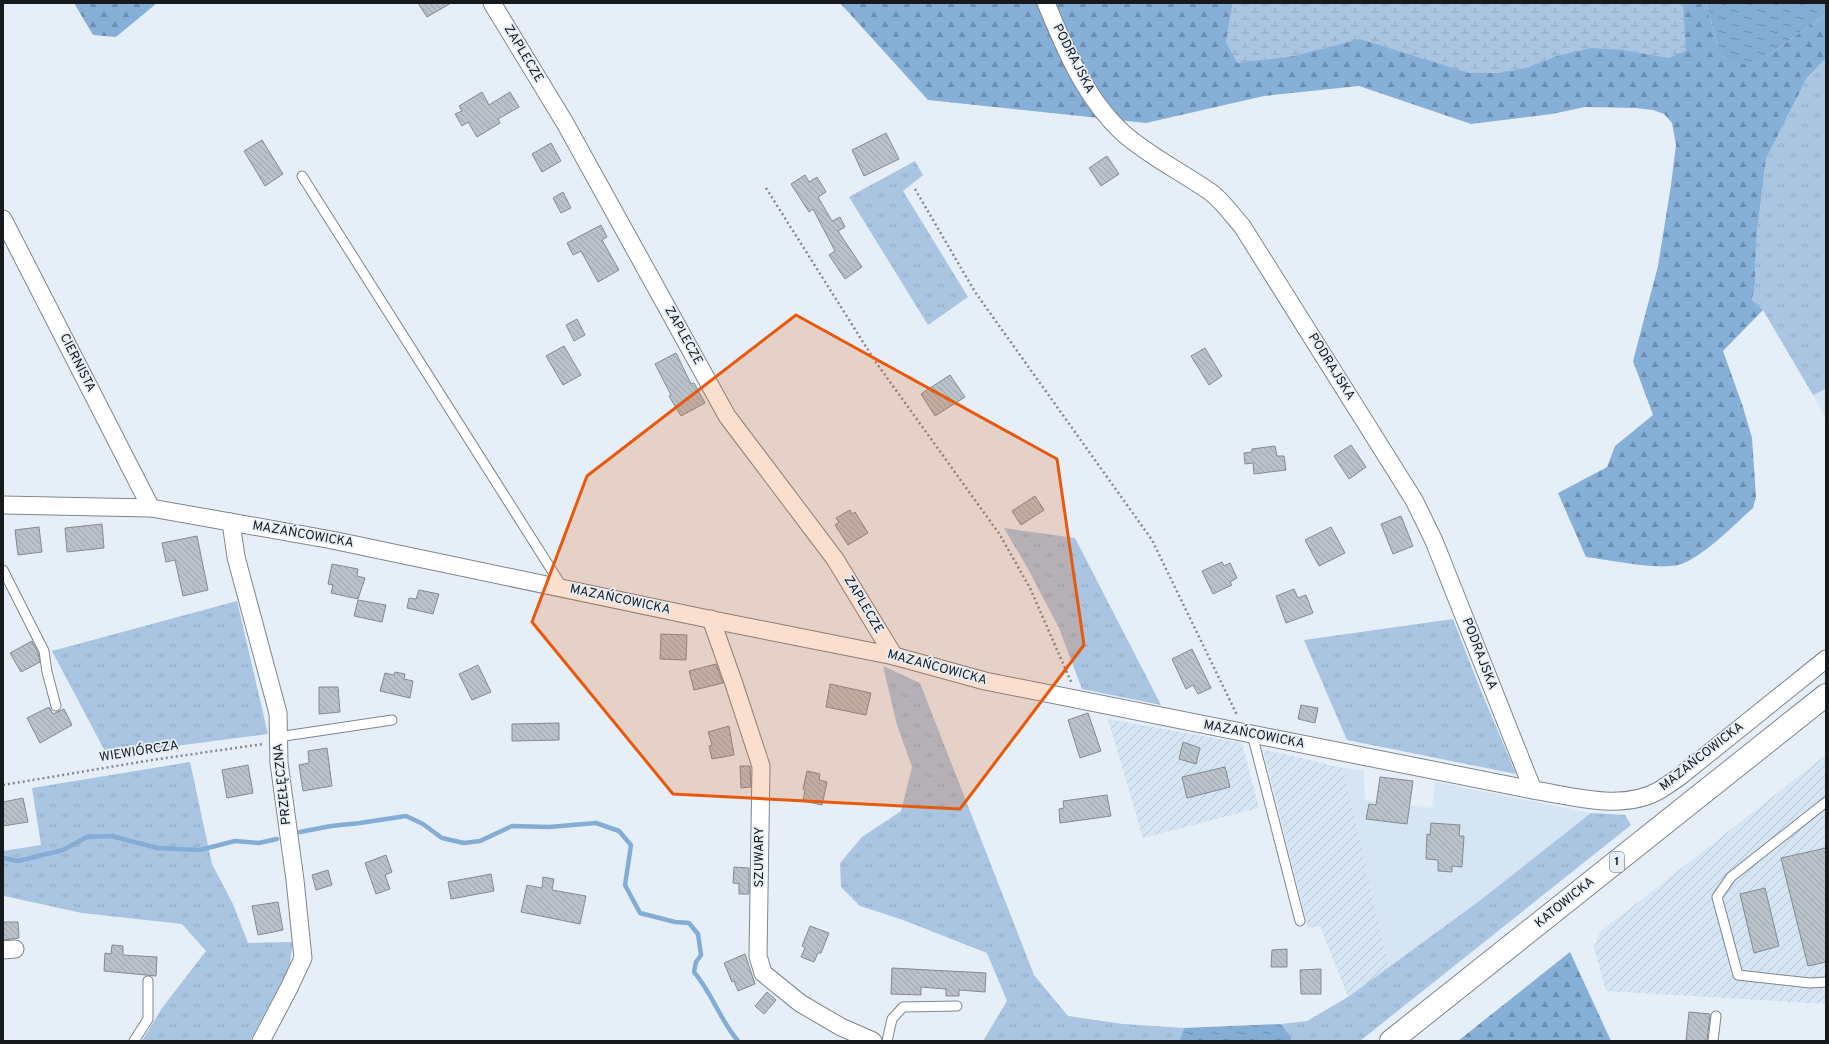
<svg xmlns="http://www.w3.org/2000/svg" width="1829" height="1044" font-family="Overpass,sans-serif">
  <style>
    .built { fill: #d6e5f3 }
    .industrial { fill: url(#industrial-furrows) }
    .grass { fill: url(#grass-tufts) }
    .forest { fill: url(#forest-firs) }
    .wetland { fill: url(#wetland-marsh) }
    .water { fill: url(#water-ripples) }
    .lines { fill: none; stroke-linecap: round; stroke-linejoin: round }
    .stream { stroke: #84add5; stroke-width: 4.5 }
    .building { fill: url(#building-back-hatch); stroke: #828a92 }
    .service-casing { stroke: #7e868d; stroke-width: 11 }
    .minor-casing { stroke: #7e868d; stroke-width: 19 }
    .primary-casing { stroke: #7e868d; stroke-width: 24 }
    .path { stroke: #82888e; stroke-width: 2.5; stroke-dasharray: 2 3; stroke-linecap: butt }
    .service { stroke: #fff; stroke-width: 9 }
    .minor { stroke: #fff; stroke-width: 17 }
    .primary { stroke: #fff; stroke-width: 22 }
    .marked { fill: #e8590c; fill-opacity: 0.2; stroke: #e8590c; stroke-width: 3; stroke-linejoin: round }
    .labels { text-anchor: middle; dominant-baseline: central; stroke-width: 3.5; stroke-linejoin: round; paint-order: stroke }
    .shield { fill: #e6eff8; stroke: #555a5f; stroke-width: 1 }
    .shield-label { font-size: 12px; font-weight: bold; fill: #171a1d }
    .street-label { font-size: 13px; fill: #171a1d; stroke: #e6eff8 }
  </style>
  <defs>
    <pattern id="industrial-furrows" width="10" height="10" patternUnits="userSpaceOnUse"><rect width="10" height="10" fill="#d6e5f3"/><path d="M-1 1l2-2M0 10L10 0M9 11l2-2" fill="none" stroke="#b7c4d0"/></pattern>
    <pattern id="grass-tufts" width="24" height="20" patternUnits="userSpaceOnUse"><rect width="24" height="20" fill="#a9c5e1"/><path d="M3 7l-1-3M5 7V3M7 7l1-3M15 17l-1-3M17 17v-4M19 17l1-3" fill="none" stroke="#91a9c1"/></pattern>
    <pattern id="forest-firs" width="22" height="20" patternUnits="userSpaceOnUse"><rect width="22" height="20" fill="#87b0d8"/><path d="M5 1l3.5 6h-7zM16 11l3.5 6h-7z" fill="#6d8eaf"/></pattern>
    <pattern id="wetland-marsh" width="20" height="14" patternUnits="userSpaceOnUse"><rect width="20" height="14" fill="#a9c5e1"/><path d="M1 5h8M5 5V1M11 12h8M15 12V8" fill="none" stroke="#91a9c1"/></pattern>
    <pattern id="water-ripples" width="26" height="14" patternUnits="userSpaceOnUse"><rect width="26" height="14" fill="#84add5"/><path d="M2 4q2-2 4 0t4 0M15 11q2-2 4 0t4 0" fill="none" stroke="#6b8cac"/></pattern>
    <pattern id="building-back-hatch" width="6" height="6" patternUnits="userSpaceOnUse"><rect width="6" height="6" fill="#b9c1c9"/><path d="M-1 5l2 2M0 0l6 6M5-1l2 2" fill="none" stroke="#9ea5ac"/></pattern>
  </defs>
  <rect width="100%" height="100%" fill="#e6eff8"/>
  <!-- built -->
  <g class="built">
    <polygon points="1826,389 1826,420 1813,395"/>
    <polygon points="1343,768 1364,770 1365,800 1432,808 1435,782 1591,813 1478,902 1389,967"/>
  </g>
  <!-- industrial -->
  <g class="industrial">
    <polygon points="1108,719 1242,743 1259,808 1143,838"/>
    <polygon points="1263,749 1343,768 1389,967 1348,997 1320,926 1308,928"/>
    <polygon points="1826,755 1826,1004 1606,991 1594,947 1600,932"/>
  </g>
  <!-- grass -->
  <g class="grass">
    <polygon points="1826,58 1826,389 1813,395 1763,310 1752,300 1755,285 1756,242 1766,159 1807,78"/>
    <polygon points="915,161 923,175 903,191 968,297 928,325 849,197"/>
    <polygon points="1004,528 1075,538 1161,705 1082,689 1059,628 1028,569"/>
    <polygon points="237,601 268,734 107,755 52,651"/>
    <polygon points="1453,619 1479,686 1516,774 1347,740 1304,640"/>
    <polygon points="883,666 920,683 1034,975 1068,1016 1123,1024 1184,1028 1180,1041 983,1041 1007,1001 987,953 903,920 860,906 841,887 840,863 862,837 901,811 912,767 897,725"/>
    <polygon points="190,762 212,864 233,904 248,943 293,942 289,968 250,1041 142,1041 162,1008 206,951 182,924 82,913 4,896 3,851 41,845 32,788"/>
    <polygon points="1591,813 1625,815 1631,825 1360,1041 1291,1041 1291,1037 1281,1024 1307,1021 1348,997 1478,902"/>
  </g>
  <!-- forest -->
  <g class="forest">
    <polygon points="74,3 157,3 116,37 93,35"/>
    <path d="M840,3H1706L1718,47L1767,56L1826,14V58L1807,78L1766,159L1756,242L1755,285L1752,300L1763,310L1723,351L1743,407L1752,438L1756,497L1753,508C1735,524 1700,560 1678,565C1656,570 1610,560 1586,557L1558,493L1607,467L1615,446L1653,415L1633,361L1658,266L1671,185L1676,145L1672,123L1664,114L1653,110L1636,108L1585,107L1552,114L1471,124L1359,86L1264,96L1146,123L928,100Z"/>
    <polygon points="1570,952 1611,1041 1458,1041"/>
  </g>
  <!-- wetland -->
  <polygon class="wetland" points="1236,3 1683,3 1686,51 1668,58 1624,50 1591,48 1557,56 1526,68 1499,73 1469,73 1360,39 1295,56 1237,63 1226,42 1232,5"/>
  <!-- water -->
  <g class="water">
    <polygon points="1706,3 1826,3 1826,14 1767,56 1745,64 1731,62 1718,47"/>
    <polygon points="1281,1024 1291,1037 1291,1041 1180,1040 1184,1028"/>
  </g>
  <g class="lines">
    <!-- stream -->
    <g class="stream">
      <path d="M300,832L331,826L360,823L406,816L423,824L442,838L464,843L480,841L512,826L549,827L596,823L619,831L631,845L625,885L640,913L675,922L689,923L698,934L701,955L696,962L694,972C712,993 720,1020 738,1041"/>
      <polyline points="3,858 18,861 63,850 87,837 111,836 158,848 200,850 235,841 259,843 277,839"/>
    </g>
  </g>
  <!-- building -->
  <g class="building">
    <polygon points="418,3 451,3 427,17"/>
    <polygon points="482,92 489,105 510,92 519,107 498,119 500,123 477,137 468,122 462,126 455,114 462,111 459,106"/>
    <polygon points="886,133 899,159 864,176 852,150"/>
    <polygon points="262,140 283,174 265,186 244,151"/>
    <polygon points="551,143 561,161 542,172 532,154"/>
    <polygon points="1107,156 1119,174 1101,186 1089,168"/>
    <polygon points="805,175 809,182 817,177 826,192 818,197 832,221 840,217 845,227 838,231 862,267 845,279 829,255 835,251 813,209 809,212 791,184"/>
    <polygon points="563,192 571,208 561,213 553,198"/>
    <polygon points="601,225 607,237 602,240 619,270 598,282 581,251 573,255 567,243"/>
    <polygon points="577,319 585,335 574,341 566,325"/>
    <polygon points="564,346 581,375 563,385 546,356"/>
    <polygon points="1205,348 1222,376 1209,385 1191,356"/>
    <polygon points="676,353 691,384 694,383 705,403 681,416 669,396 671,395 655,364"/>
    <polygon points="950,375 965,397 935,416 921,394"/>
    <polygon points="1351,445 1366,467 1349,479 1334,456"/>
    <polygon points="1275,446 1277,456 1284,456 1286,470 1254,474 1253,463 1245,464 1244,453 1252,452 1252,449"/>
    <polygon points="1035,496 1044,510 1021,525 1012,511"/>
    <polygon points="850,510 852,514 855,512 868,533 848,545 835,525 839,522 836,518"/>
    <polygon points="1401,516 1413,546 1393,554 1381,524"/>
    <polygon points="102,524 104,548 67,552 65,528"/>
    <polygon points="39,527 42,552 18,555 15,530"/>
    <polygon points="1331,527 1345,553 1319,566 1305,540"/>
    <polygon points="197,536 208,590 183,596 175,560 166,562 162,543"/>
    <polygon points="1222,562 1224,566 1230,563 1237,578 1230,582 1232,585 1213,594 1202,571"/>
    <polygon points="332,564 358,569 357,576 365,578 358,599 331,593 333,585 328,584"/>
    <polygon points="1294,589 1298,598 1306,595 1313,613 1286,623 1276,596"/>
    <polygon points="419,590 439,594 433,614 407,608 409,598 416,599"/>
    <polygon points="358,600 386,605 382,622 354,616"/>
    <polygon points="661,634 687,635 686,660 660,659"/>
    <polygon points="32,641 38,653 40,662 21,672 10,653"/>
    <polygon points="1192,649 1211,688 1198,694 1193,685 1186,689 1172,659"/>
    <polygon points="716,664 723,683 694,690 689,671"/>
    <polygon points="478,665 491,692 472,700 459,674"/>
    <polygon points="395,672 405,674 404,679 413,681 410,698 380,691 385,673 394,675"/>
    <polygon points="830,684 871,693 866,715 826,707"/>
    <polygon points="319,687 338,687 340,712 319,714"/>
    <polygon points="1301,705 1318,708 1315,723 1298,719"/>
    <polygon points="49,707 53,714 64,709 72,725 40,743 27,718"/>
    <polygon points="1088,713 1101,751 1080,758 1068,720"/>
    <polygon points="559,723 559,740 512,741 512,724"/>
    <polygon points="729,726 734,755 712,759 709,746 712,745 708,732"/>
    <polygon points="1183,742 1200,748 1196,764 1179,759"/>
    <polygon points="327,748 332,786 303,791 299,765 309,763 308,751"/>
    <polygon points="248,765 253,793 227,798 222,770"/>
    <polygon points="740,766 750,766 751,787 741,788"/>
    <polygon points="1225,767 1230,787 1187,798 1182,777"/>
    <polygon points="807,771 820,774 819,780 827,782 822,805 803,801 805,790 803,789"/>
    <polygon points="1380,777 1413,781 1407,824 1366,819 1369,804 1376,805"/>
    <polygon points="1107,795 1111,816 1060,823 1059,809 1064,808 1063,801"/>
    <polygon points="23,798 28,822 3,826 3,802"/>
    <polygon points="1431,823 1460,825 1459,836 1464,836 1462,867 1452,866 1452,872 1438,871 1438,860 1426,859 1427,834 1430,835"/>
    <polygon points="1826,848 1826,962 1808,966 1781,858"/>
    <polygon points="386,855 392,872 385,875 390,889 376,894 365,863"/>
    <polygon points="734,867 749,868 749,894 739,894 739,884 733,883"/>
    <polygon points="328,870 332,885 316,890 312,875"/>
    <polygon points="491,874 494,891 451,899 448,882"/>
    <polygon points="543,877 554,879 552,890 586,896 580,924 521,912 527,885 542,888"/>
    <polygon points="1765,888 1779,946 1754,953 1740,894"/>
    <polygon points="278,902 283,930 258,935 252,906"/>
    <polygon points="3,922 18,922 19,938 3,940"/>
    <polygon points="810,926 829,933 821,953 818,953 814,962 801,957 805,948 802,946"/>
    <polygon points="112,945 123,946 123,955 157,957 156,976 104,971 105,953 111,954"/>
    <polygon points="1287,949 1287,967 1271,967 1272,950"/>
    <polygon points="745,954 755,984 738,991 734,981 732,982 724,963"/>
    <polygon points="892,968 986,973 985,992 959,990 959,996 946,996 946,989 921,987 921,995 891,994"/>
    <polygon points="1321,969 1321,994 1301,994 1300,970"/>
    <polygon points="767,992 776,1000 764,1014 755,1006"/>
    <polygon points="1689,1012 1710,1014 1707,1041 1686,1041"/>
  </g>
  <g class="lines">
    <!-- service casing -->
    <g class="service-casing">
      <g id="service">
        <polyline points="302,176 563,588"/>
        <polyline points="3,570 44,651 47,672 56,706"/>
        <polyline points="1252,734 1300,921"/>
        <polyline points="278,737 392,720"/>
        <polyline points="1826,802 1731,877 1717,897 1738,975 1810,983 1826,982"/>
        <polyline points="134,1041 148,1019 148,981"/>
        <polyline points="887,1041 892,1019 903,1007 957,1006"/>
        <polyline points="1713,1041 1716,1016"/>
      </g>
    </g>
    <!-- minor casing -->
    <g class="minor-casing">
      <g id="minor">
        <polyline points="492,3 565,123 727,416 835,559 894,656"/>
        <path d="M1046,3C1065,49 1085,98 1123,133C1149,156 1180,171 1209,191C1221,199 1232,215 1242,226L1414,500L1434,541L1533,790"/>
        <polyline points="3,219 151,508"/>
        <path d="M3,505L151,508L332,540L718,621L894,656L985,681L1533,790C1573,796 1622,812 1660,790C1666,786 1672,782 1678,778L1826,659"/>
        <polyline points="231,522 236,557 278,713 279,763 295,880 303,958 289,988 261,1041"/>
        <polyline points="711,619 734,684 761,766 758,956 763,973 800,1003 841,1027 873,1041"/>
        <polyline points="3,950 15,949"/>
      </g>
    </g>
    <!-- primary casing -->
    <g class="primary-casing">
      <polyline id="primary" points="1391,1041 1826,695"/>
    </g>
    <!-- path -->
    <g class="path">
      <polyline points="766,188 875,361 1000,535 1030,588 1072,684"/>
      <polyline points="915,189 975,292 1152,540 1237,715"/>
      <polyline points="3,785 152,760 263,744"/>
    </g>
    <!-- service -->
    <use href="#service" class="service"/>
    <!-- minor -->
    <use href="#minor" class="minor"/>
    <!-- primary -->
    <use href="#primary" class="primary"/>
  </g>
  <!-- marked area -->
  <path class="marked" d="M796,315L1057,459L1084,645L960,809L673,794L532,622L587,476Z"/>
  <g class="labels">
    <!-- shield labels -->
    <rect class="shield" x="1610" y="852" width="14" height="20" rx="3"/>
    <g class="shield-label">
      <text x="1617" y="862">1</text>
    </g>
    <!-- street labels -->
    <g class="street-label">
      <text transform="translate(523 54) rotate(59)">ZAPLECZE</text>
      <text transform="translate(1073 59) rotate(63)">PODRAJSKA</text>
      <text transform="translate(683 336) rotate(61)">ZAPLECZE</text>
      <text transform="translate(77 363) rotate(63)">CIERNISTA</text>
      <text transform="translate(1331 367) rotate(58)">PODRAJSKA</text>
      <text transform="translate(303 535) rotate(10)">MAZAŃCOWICKA</text>
      <text transform="translate(620 600) rotate(12)">MAZAŃCOWICKA</text>
      <text transform="translate(863 605) rotate(59)">ZAPLECZE</text>
      <text transform="translate(1479 654) rotate(69)">PODRAJSKA</text>
      <text transform="translate(937 668) rotate(15)">MAZAŃCOWICKA</text>
      <text transform="translate(1254 735) rotate(11)">MAZAŃCOWICKA</text>
      <text transform="translate(139 752) rotate(-9)">WIEWIÓRCZA</text>
      <text transform="translate(1702 757) rotate(-38)">MAZAŃCOWICKA</text>
      <text transform="translate(283 784) rotate(-96)">PRZEŁĘCZNA</text>
      <text transform="translate(760 857) rotate(-90)">SZUWARY</text>
      <text transform="translate(1565 903) rotate(-39)">KATOWICKA</text>
    </g>
  </g>
  <!-- border -->
  <rect width="1829" height="1044" fill="none" stroke="#171a1d" stroke-width="8"/>
</svg>
